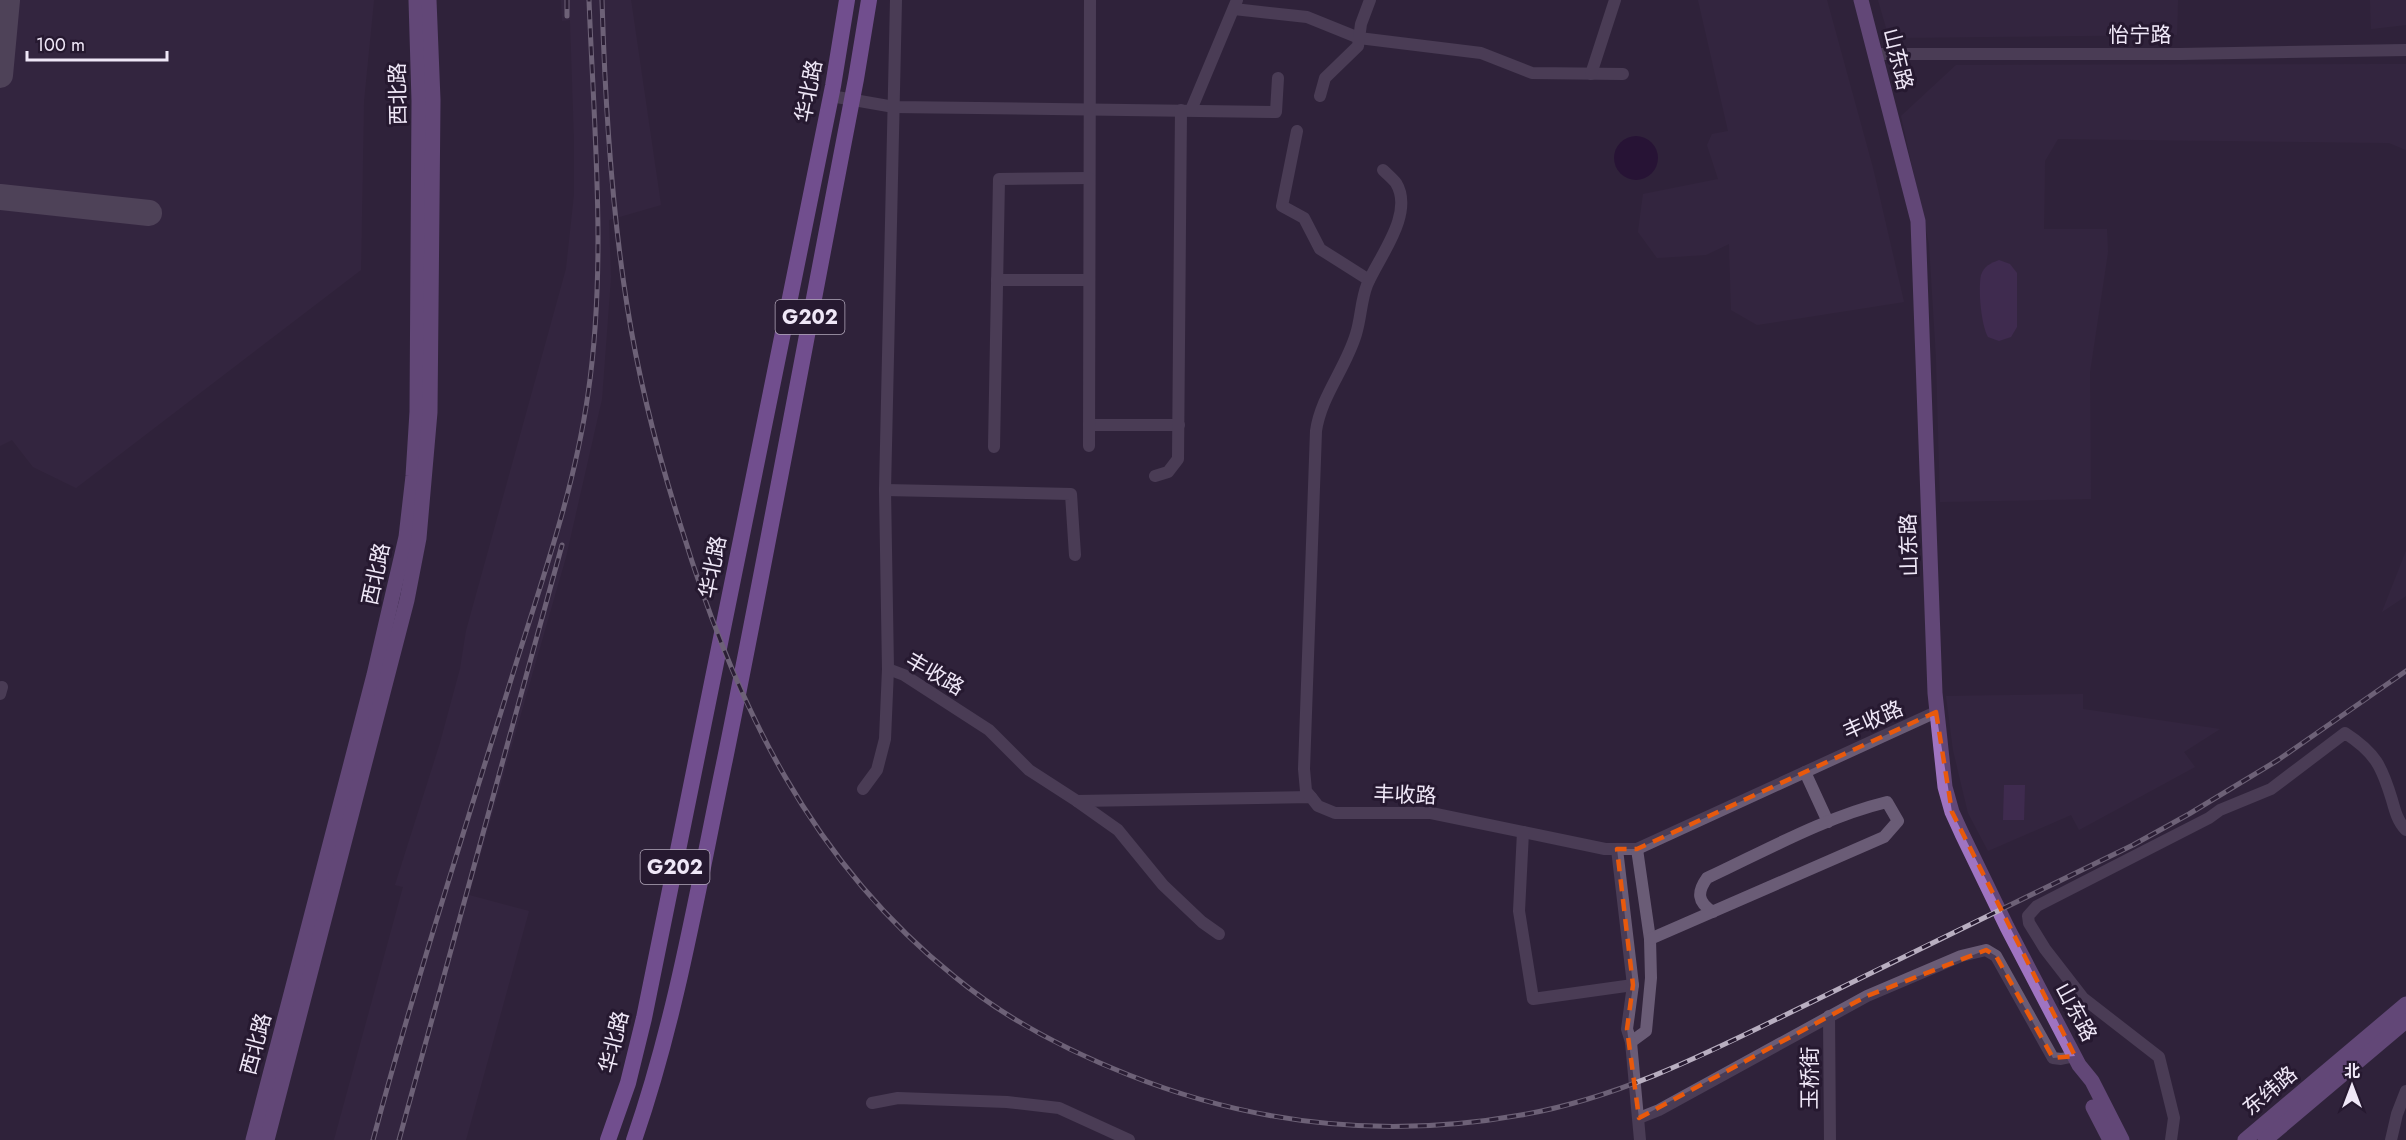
<svg xmlns="http://www.w3.org/2000/svg" width="2406" height="1140" font-family="Jost,'Noto Sans SC',sans-serif">
  <style>
    .built { fill: #392946 }
    .green { fill: #533569 }
    .water { fill: #1e0130 }
    .lines { fill: none; stroke-linecap: round; stroke-linejoin: round }
    .taxiway { stroke: #74687d; stroke-width: 26 }
    .minor { stroke: #6a5c76; stroke-width: 12 }
    .major { stroke: #9f74c1; stroke-width: 15 }
    .highway { stroke: #c284f3; stroke-width: 16 }
    .rail-casing { stroke: #b8aec0; stroke-width: 5 }
    .rail { stroke: #261930; stroke-width: 3; stroke-dasharray: 9; stroke-linecap: butt }
    .marked { fill: none; stroke: #e8590c; stroke-width: 4.5; stroke-dasharray: 12 8; stroke-linejoin: round }
    .labels { text-anchor: middle; dominant-baseline: central; stroke-width: 6; stroke-linejoin: round; paint-order: stroke }
    .shield { fill: #261930; stroke: #b3a9bb; stroke-width: 1.5 }
    .shield-label { font-size: 20px; font-weight: bold; fill: #efe7f7 }
    .street-label { font-size: 21px; fill: #efe7f7; stroke: #261930 }
  </style>
  <rect width="100%" height="100%" fill="#30233a"/>
  <!-- built -->
  <g class="built">
    <polygon points="0,0 374,0 364,101 361,270 76,488 33,467 12,440 0,446"/>
    <polygon points="561,0 631,0 661,205 609,220 611,277 602,399 566,557 469,895 529,911 466,1140 334,1140 403,887 395,885 440,743 460,669 466,631 566,269 574,195 574,139 570,20 562,21"/>
    <polygon points="1698,0 1827,0 1873,168 1904,302 1757,325 1731,310 1729,244 1706,255 1657,258 1638,232 1643,194 1718,179 1707,145 1712,134 1728,131"/>
    <polygon points="1878,0 2178,0 2177,35 1889,38"/>
    <polygon points="2370,0 2406,0 2406,25 2371,29"/>
    <polygon points="2406,64 2406,150 2389,143 2058,139 2045,161 2044,229 2107,229 2108,252 2090,372 2091,499 1940,502 1936,357 1929,244 1901,116 1956,65"/>
    <polygon points="2406,551 2406,596 2382,612"/>
    <polygon points="2083,694 2083,709 2220,729 2184,752 2195,767 2079,830 2071,815 1988,851 1968,813 1953,750 1946,696"/>
  </g>
  <!-- green -->
  <g class="green">
    <path d="M1999,260L2010,264L2017,273V327L2011,337L1999,341L1988,337C1981,325 1978,289 1981,275C1984,266 1991,263 1999,260Z"/>
    <polygon points="2004,785 2025,785 2024,820 2003,820"/>
  </g>
  <!-- water -->
  <circle class="water" cx="1636" cy="158" r="22"/>
  <g class="lines">
    <!-- taxiway -->
    <g class="taxiway">
      <polyline points="0,75 7,0"/>
      <polyline points="0,197 149,213"/>
    </g>
    <!-- minor -->
    <g class="minor">
      <polyline points="1234,9 1307,17 1359,38 1481,53 1532,73 1623,74"/>
      <polyline points="1875,54 2180,54 2406,50"/>
      <polyline points="1591,74 1615,0"/>
      <polyline points="831,96 894,107 1276,112 1278,78"/>
      <polyline points="1320,96 1325,78 1358,46 1361,24 1370,0"/>
      <polyline points="1191,110 1237,0"/>
      <polyline points="1297,131 1282,206 1304,218 1320,249 1369,280"/>
      <polyline points="997,280 1089,280"/>
      <polyline points="1089,425 1179,425"/>
      <polyline points="1089,446 1090,0"/>
      <polyline points="994,447 999,179 1089,178"/>
      <polyline points="1155,476 1168,472 1178,459 1181,110"/>
      <polyline points="885,490 1071,494 1075,555"/>
      <polyline points="888,669 904,675 989,730 1029,770 1077,801 1311,797 1318,806 1335,813 1431,813 1605,849 1637,849 1936,712"/>
      <polyline points="0,694 2,687"/>
      <polyline points="1805,772 1828,822"/>
      <polyline points="863,789 877,770 885,739 888,669 885,490 896,0"/>
      <path d="M1311,797L1306,791L1304,769L1316,431C1321,396 1346,368 1356,334C1361,318 1361,300 1367,285C1378,258 1415,214 1396,183C1393,179 1387,174 1383,170"/>
      <polyline points="1077,801 1118,830 1163,885 1202,922 1219,934"/>
      <polyline points="1523,832 1519,911 1533,999 1633,985"/>
      <polyline points="1617,849 1633,985 1627,1029 1631,1042 1646,1031 1651,978 1650,939 1637,849"/>
      <path d="M1650,939L1884,837L1898,821L1887,802C1825,817 1765,851 1707,878C1697,892 1697,902 1713,912"/>
      <polyline points="1829,1016 1830,1140"/>
      <polyline points="1631,1042 1640,1140"/>
      <polyline points="872,1103 898,1098 1007,1102 1059,1108 1129,1140"/>
      <polyline points="1639,1118 1659,1110 1867,996 1961,956 1986,950 1996,956 2053,1058 2061,1059 2075,1056"/>
      <path d="M2171,1140L2174,1118L2159,1057L2083,998L2045,949L2029,923L2028,916L2037,906L2209,818L2220,810L2271,789L2345,733C2376,753 2382,767 2392,800C2395,811 2398,822 2406,830"/>
      <polyline points="2391,1140 2397,1114 2406,1091"/>
    </g>
    <!-- major -->
    <g class="major">
      <polyline points="1861,0 1918,221 1935,693 1945,787 1952,812 1962,834 2007,927 2079,1065 2092,1081 2122,1140"/>
      <polyline points="2093,1107 2110,1140"/>
      <polyline points="253,1140 374,675 406,537 413,476 417,412 419,101 416,0"/>
      <polyline points="267,1140 407,600 419,538 430,412 433,100 429,0"/>
      <polyline points="2245,1140 2406,1004"/>
      <polyline points="2265,1140 2406,1021"/>
    </g>
    <!-- highway -->
    <g class="highway">
      <polyline points="608,1140 628,1083 644,1018 833,86 847,0"/>
      <path d="M634,1140C677,1016 698,887 725,759C771,532 812,305 856,79L869,0"/>
    </g>
    <!-- rail casing -->
    <g class="rail-casing">
      <g id="rail">
        <polyline points="567,0 567,16"/>
        <path d="M602,0C605,102 611,204 627,305C639,382 659,459 683,533C736,705 811,862 955,977C1006,1019 1068,1051 1129,1075C1255,1125 1387,1139 1521,1115C1626,1097 1721,1046 1816,1000C1921,948 2027,897 2133,845L2189,814L2278,760L2406,671"/>
        <path d="M373,1140C414,987 463,835 510,683C539,588 574,493 588,394C607,264 594,131 589,0"/>
        <polyline points="399,1140 562,545"/>
      </g>
    </g>
    <!-- rail -->
    <use href="#rail" class="rail"/>
  </g>
  <!-- marked area -->
  <path d="M0 0H2406V1140H0ZM1936,712L1952,812L2075,1056L2053,1058L1996,956L1986,950L1867,996L1639,1118L1627,1029L1633,985L1617,849H1637Z" fill="#30233a" fill-opacity=".55" fill-rule="evenodd"/>
  <path class="marked" d="M1936,712L1952,812L2075,1056L2053,1058L1996,956L1986,950L1867,996L1639,1118L1627,1029L1633,985L1617,849H1637Z"/>
  <g class="labels">
    <!-- shield labels -->
    <g class="shield">
      <rect x="775.5" y="300" width="69" height="34" rx="4.5"/>
      <rect x="640.5" y="850" width="69" height="34" rx="4.5"/>
    </g>
    <g class="shield-label">
      <text x="810" y="317">G202</text>
      <text x="675" y="867">G202</text>
    </g>
    <!-- street labels -->
    <g class="street-label">
      <text x="2140" y="35">怡宁路</text>
      <text transform="translate(1898 59) rotate(76)">山东路</text>
      <text transform="translate(809 91) rotate(-79)">华北路</text>
      <text transform="translate(398 94) rotate(-91)">西北路</text>
      <text transform="translate(1909 545) rotate(-92)">山东路</text>
      <text transform="translate(713 567) rotate(-79)">华北路</text>
      <text transform="translate(376 574) rotate(-78)">西北路</text>
      <text transform="translate(935 674) rotate(30)">丰收路</text>
      <text transform="translate(1873 720) rotate(-24)">丰收路</text>
      <text transform="translate(1405 795) rotate(2)">丰收路</text>
      <text transform="translate(2076 1012) rotate(62)">山东路</text>
      <text transform="translate(614 1042) rotate(-76)">华北路</text>
      <text transform="translate(256 1044) rotate(-75)">西北路</text>
      <text transform="translate(1810 1078) rotate(-90)">玉桥街</text>
      <text transform="translate(2270 1091) rotate(-40)">东纬路</text>
    </g>
  </g>
  <!-- north arrow -->
  <g transform="translate(2352 1086)" stroke="#261930" stroke-width="4.5" paint-order="stroke">
  <path d="M0-4.5L10 22L0 15L-10 22Z" fill="#efe7f7"/>
  <text y="-9" font-size="16" font-weight="bold" text-anchor="middle" fill="#efe7f7">北</text>
  </g>
  <!-- scale -->
  <path d="M27 51v9h140v-9" fill="none" stroke="#efe7f7" stroke-width="3"/>
  <text x="36" y="51" font-size="18" fill="#efe7f7" stroke="#261930" stroke-width="4.5" paint-order="stroke">100 m</text>
</svg>
